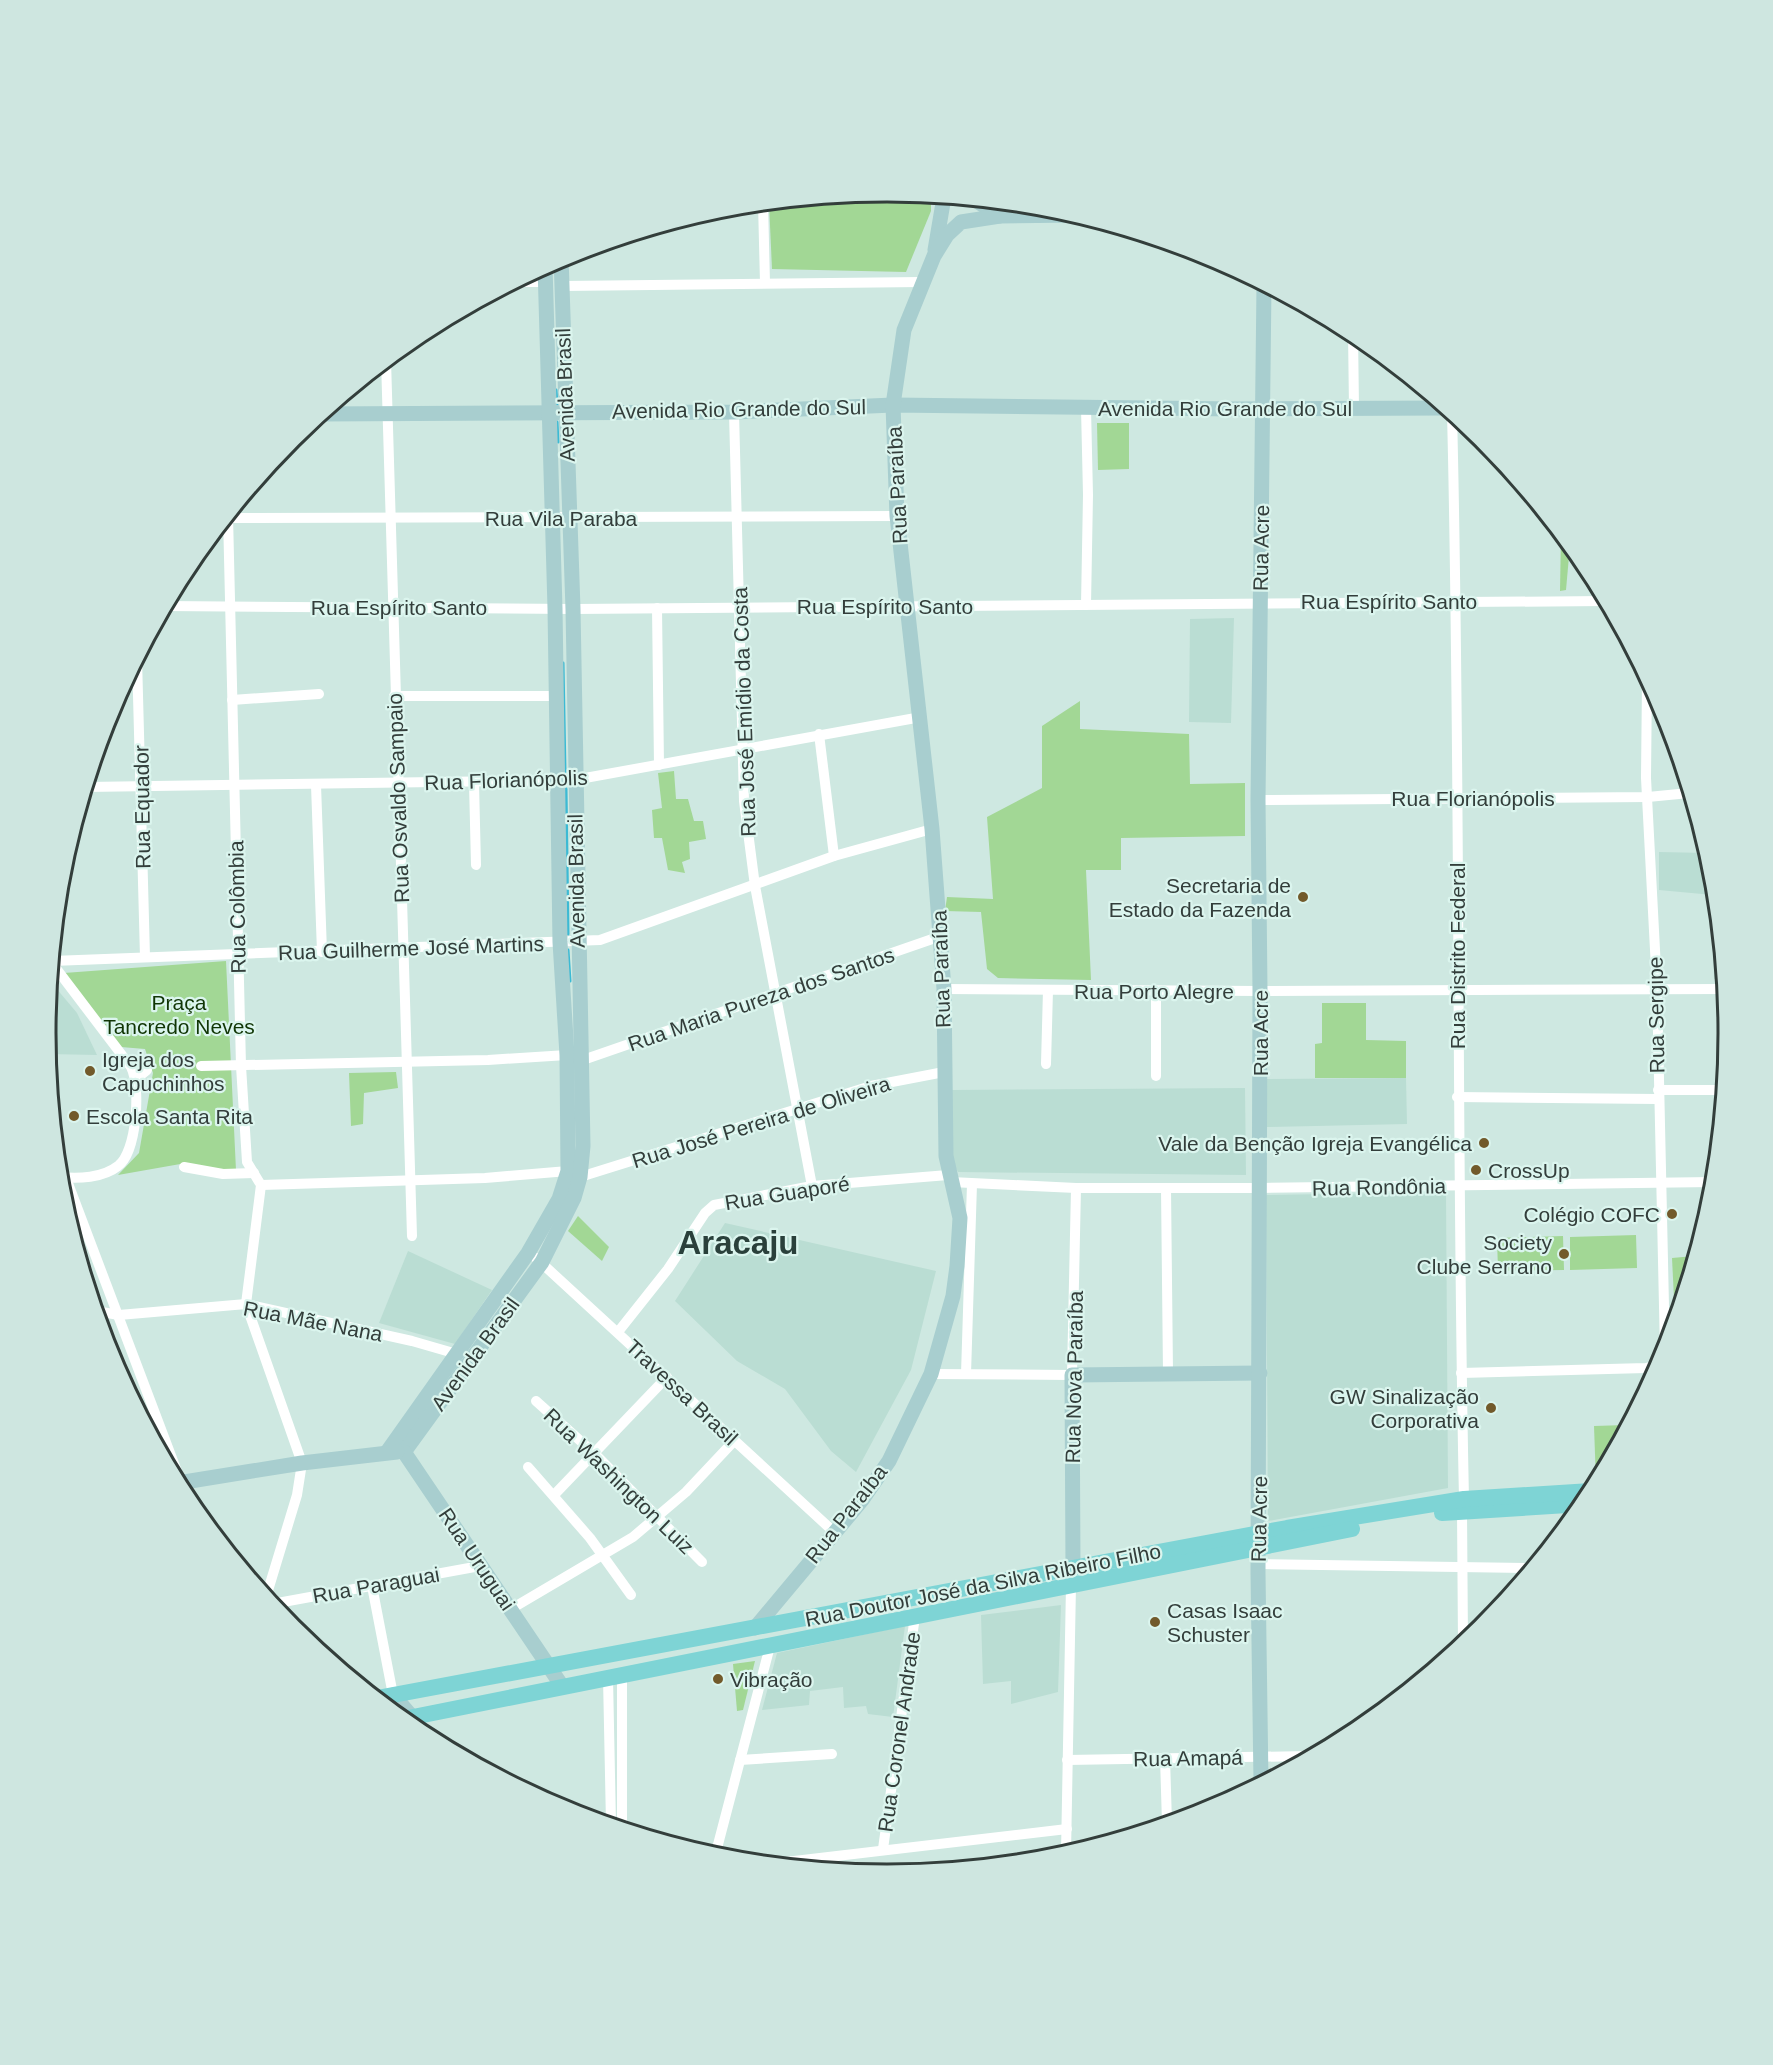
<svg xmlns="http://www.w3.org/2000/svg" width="1773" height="2065" font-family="Arial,sans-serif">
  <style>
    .built { fill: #baddd3 }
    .green { fill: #a2d795 }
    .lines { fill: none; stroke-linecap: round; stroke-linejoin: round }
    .stream { stroke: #3cbad4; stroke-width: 3 }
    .street { stroke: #fff; stroke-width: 10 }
    .secondary { stroke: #a8cecf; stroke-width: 15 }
    .primary { stroke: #7ed4d5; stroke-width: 16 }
    .poi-dot { fill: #725a2b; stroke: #dbf5ee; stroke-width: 2 }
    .labels { text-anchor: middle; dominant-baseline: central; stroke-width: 4.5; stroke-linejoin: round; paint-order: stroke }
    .street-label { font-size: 21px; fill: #333e3b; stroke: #dbf5ee }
    .poi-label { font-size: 21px; fill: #333e3b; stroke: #dbf5ee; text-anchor: end }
    .park-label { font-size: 21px; fill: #113605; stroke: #dbf5ee }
    .town-label { font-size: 33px; font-weight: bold; fill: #2a403b; stroke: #dbf5ee }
    .rim { fill: none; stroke: #333e3b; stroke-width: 3 }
  </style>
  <rect width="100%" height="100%" fill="#cee8e1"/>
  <!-- built -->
  <g class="built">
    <polygon points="1234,618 1231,723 1189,722 1190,619"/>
    <polygon points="1659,852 1707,853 1712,869 1723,979 1714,979 1713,895 1659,890"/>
    <polygon points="50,981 77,1013 97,1055 47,1054 45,1033"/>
    <polygon points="1406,1078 1407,1124 1267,1127 1267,1079"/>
    <polygon points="1245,1088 1246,1175 958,1172 951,1160 952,1090"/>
    <polygon points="1446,1192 1448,1488 1268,1521 1266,1195"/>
    <polygon points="725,1223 936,1271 911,1370 856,1472 831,1451 785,1389 737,1361 675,1301"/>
    <polygon points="408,1251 492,1290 455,1344 379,1323"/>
    <polygon points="1061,1605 1058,1692 1011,1704 1011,1681 983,1684 981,1615"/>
    <polygon points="905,1626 893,1717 868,1714 866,1706 844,1708 843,1687 810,1691 809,1705 762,1710 777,1653"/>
  </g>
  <!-- green -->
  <g class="green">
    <polygon points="887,191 931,195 931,211 906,272 772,269 769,203"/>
    <polygon points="1097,423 1129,423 1129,469 1098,470"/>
    <polygon points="1561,534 1570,545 1566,590 1560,591"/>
    <polygon points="1080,701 1080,729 1189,734 1190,784 1245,783 1245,836 1121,838 1121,870 1086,870 1091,980 998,978 987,969 981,912 945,911 947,897 993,899 987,817 1042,788 1042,726"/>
    <polygon points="674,771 676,799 688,799 694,821 703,821 706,839 689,842 690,859 682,862 685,873 668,870 662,838 654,838 652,810 662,808 658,773"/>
    <polygon points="226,961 236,1170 229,1172 186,1163 118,1175 139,1153 153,1073 145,1049 121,1047 64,973"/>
    <polygon points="1322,1003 1366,1003 1366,1040 1406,1041 1406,1078 1315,1078 1315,1044 1322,1043"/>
    <polygon points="396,1072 398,1088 364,1093 363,1124 351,1126 349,1073"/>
    <polygon points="578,1216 609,1247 602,1261 568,1231"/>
    <polygon points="1636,1235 1637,1268 1570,1270 1570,1237"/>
    <polygon points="1563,1236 1564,1270 1498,1271 1497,1238"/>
    <polygon points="1694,1256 1675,1319 1672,1258"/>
    <polygon points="1626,1425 1596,1482 1594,1426"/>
    <polygon points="755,1661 743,1710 737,1711 733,1664"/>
  </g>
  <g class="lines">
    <!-- stream -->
    <g class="stream">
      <polyline points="556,390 557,404"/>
      <polyline points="557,422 558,442"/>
      <polyline points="563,663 565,772"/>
      <polyline points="566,789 568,934"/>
      <polyline points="568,950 570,981"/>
    </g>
    <!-- street -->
    <g class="street">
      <polyline points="763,203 765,283"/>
      <polyline points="514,282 546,282"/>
      <polyline points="562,286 922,282"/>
      <polyline points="1353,332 1354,409"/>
      <polyline points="386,360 412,1236"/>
      <polyline points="734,412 744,801 755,886 812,1186"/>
      <path d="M1452,413C1461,775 1456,1137 1464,1499"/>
      <polyline points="228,515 241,1066 247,1162 261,1185 246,1304 302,1463 297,1495 266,1597"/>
      <polyline points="226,518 897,516"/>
      <polyline points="1086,605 1088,495 1086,408"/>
      <polyline points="165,606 573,609 1605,601"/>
      <polyline points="657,608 659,765"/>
      <polyline points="137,658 145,957"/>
      <polyline points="1647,679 1646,778 1657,988 1665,1352"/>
      <polyline points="394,696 557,696"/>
      <polyline points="232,700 319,694"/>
      <polyline points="819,734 834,856"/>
      <polyline points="474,783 476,865"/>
      <polyline points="316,785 322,952"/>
      <polyline points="86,787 574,780 921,717"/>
      <polyline points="1258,800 1648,797 1689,793"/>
      <polyline points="52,961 600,940 834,856 932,829"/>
      <path d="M52,963L131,1067C141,1087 137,1152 118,1166C103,1178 78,1179 60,1177"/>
      <polyline points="944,989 1260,991 1724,989"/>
      <polyline points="580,1061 941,936"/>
      <polyline points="1046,1064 1048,990"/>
      <polyline points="201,1066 488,1060 567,1055"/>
      <polyline points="1156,1076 1156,991"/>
      <polyline points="137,1078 147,1070"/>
      <polyline points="1658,1090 1722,1090"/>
      <polyline points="1457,1097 1658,1099"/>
      <polyline points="184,1167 223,1174 254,1173"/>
      <polyline points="580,1177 871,1086 944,1072"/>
      <polyline points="66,1178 181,1482 180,1487"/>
      <polyline points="951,1182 1076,1188 1260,1188 1713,1182"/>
      <polyline points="261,1185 485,1178 568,1171"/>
      <polyline points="1166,1188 1168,1373"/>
      <polyline points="536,1258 834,1532"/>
      <polyline points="96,1311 119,1315 246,1304 412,1341 457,1354"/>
      <polyline points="618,1332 668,1269 705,1213 714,1205 812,1186 948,1175"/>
      <polyline points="1461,1373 1646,1368 1658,1365"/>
      <polyline points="931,1374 1072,1375 1076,1188"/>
      <polyline points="966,1374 972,1184"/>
      <polyline points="536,1401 595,1454 702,1562"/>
      <polyline points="528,1467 590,1538 631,1595"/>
      <polyline points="554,1495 667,1377"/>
      <polyline points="1462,1511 1463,1643"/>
      <polyline points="1258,1564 1530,1568"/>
      <polyline points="372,1586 393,1695"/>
      <polyline points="272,1604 480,1566"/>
      <polyline points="511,1609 633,1537 686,1492 734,1441"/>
      <polyline points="608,1677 611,1824"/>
      <polyline points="1165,1758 1167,1823"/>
      <polyline points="740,1760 832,1754"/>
      <polyline points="1067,1760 1309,1756"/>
      <polyline points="622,1827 622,1674"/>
      <polyline points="883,1849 915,1616"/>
      <polyline points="1066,1853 1071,1585"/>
      <polyline points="715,1856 770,1646"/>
      <polyline points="777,1863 1067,1829"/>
    </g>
    <!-- secondary -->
    <g class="secondary">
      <polyline points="975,200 1000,216"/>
      <polyline points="935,250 944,197"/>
      <polyline points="320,414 734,412 893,405 1237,409 1446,408"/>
      <polyline points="387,1452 528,1253 559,1199 568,1171 567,1055 560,942 555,608 545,266"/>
      <polyline points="404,1452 542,1262 574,1198 580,1177 583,1146 573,609 561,257"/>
      <polyline points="404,1452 562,1686"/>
      <polyline points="178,1483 302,1463 397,1452"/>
      <polyline points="1073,1567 1072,1375 1260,1373"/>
      <polyline points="755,1628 862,1500 889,1461 931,1374 953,1296 957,1266 960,1218 946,1156 944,989 932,829 897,516 893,405 904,330 934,256 947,235 961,222 1000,216 1078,215"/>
      <polyline points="393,1695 412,1717 413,1727"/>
      <polyline points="1261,1782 1258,1573 1260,991 1258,800 1264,285"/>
    </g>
    <!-- primary -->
    <g class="primary">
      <polyline points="1442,1513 1583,1504"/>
      <polyline points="377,1698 1287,1528 1464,1499 1591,1491"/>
      <polyline points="403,1719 1352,1529"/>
    </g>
  </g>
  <!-- markers -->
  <g class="poi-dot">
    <circle cx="1303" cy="897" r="6"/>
    <circle cx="90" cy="1071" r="6"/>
    <circle cx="74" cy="1116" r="6"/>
    <circle cx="1484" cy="1143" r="6"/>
    <circle cx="1476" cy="1170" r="6"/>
    <circle cx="1672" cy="1214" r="6"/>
    <circle cx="1564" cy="1254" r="6"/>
    <circle cx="1491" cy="1408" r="6"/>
    <circle cx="1155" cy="1622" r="6"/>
    <circle cx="718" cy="1679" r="6"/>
  </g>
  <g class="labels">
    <!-- street labels -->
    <g class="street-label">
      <text transform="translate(565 395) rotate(-92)">Avenida Brasil</text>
      <text x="1225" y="408">Avenida Rio Grande do Sul</text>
      <text transform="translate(739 409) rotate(-1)">Avenida Rio Grande do Sul</text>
      <text transform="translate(897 485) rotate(-93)">Rua Paraíba</text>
      <text x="561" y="518">Rua Vila Paraba</text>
      <text transform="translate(1261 548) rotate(-89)">Rua Acre</text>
      <text x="1389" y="601">Rua Espírito Santo</text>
      <text x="885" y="606">Rua Espírito Santo</text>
      <text x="399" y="607">Rua Espírito Santo</text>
      <text transform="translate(744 712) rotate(-92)">Rua José Emídio da Costa</text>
      <text transform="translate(506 780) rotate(-2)">Rua Florianópolis</text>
      <text transform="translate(398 798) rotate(-92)">Rua Osvaldo Sampaio</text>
      <text x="1473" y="798">Rua Florianópolis</text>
      <text transform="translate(142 807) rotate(-91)">Rua Equador</text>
      <text transform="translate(576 881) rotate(-91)">Avenida Brasil</text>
      <text transform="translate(237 907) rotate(-91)">Rua Colômbia</text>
      <text transform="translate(411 948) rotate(-2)">Rua Guilherme José Martins</text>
      <text transform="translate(1457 956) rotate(-90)">Rua Distrito Federal</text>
      <text transform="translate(941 969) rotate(-92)">Rua Paraíba</text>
      <text x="1154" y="991">Rua Porto Alegre</text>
      <text transform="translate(761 999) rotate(-19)">Rua Maria Pureza dos Santos</text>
      <text transform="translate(1656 1015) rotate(-91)">Rua Sergipe</text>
      <text transform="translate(1260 1033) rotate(-90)">Rua Acre</text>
      <text transform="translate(761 1122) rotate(-17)">Rua José Pereira de Oliveira</text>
      <text transform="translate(1379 1187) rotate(-1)">Rua Rondônia</text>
      <text transform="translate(787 1193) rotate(-9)">Rua Guaporé</text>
      <text transform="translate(313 1321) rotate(11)">Rua Mãe Nana</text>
      <text transform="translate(475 1354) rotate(-54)">Avenida Brasil</text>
      <text transform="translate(1074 1377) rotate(-89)">Rua Nova Paraíba</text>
      <text transform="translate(682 1392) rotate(43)">Travessa Brasil</text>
      <text transform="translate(619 1481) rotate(44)">Rua Washington Luiz</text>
      <text transform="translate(846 1514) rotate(-52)">Rua Paraíba</text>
      <text transform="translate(1259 1519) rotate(-89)">Rua Acre</text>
      <text transform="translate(477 1559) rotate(56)">Rua Uruguai</text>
      <text transform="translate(376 1585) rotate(-10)">Rua Paraguai</text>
      <text transform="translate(983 1585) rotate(-11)">Rua Doutor José da Silva Ribeiro Filho</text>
      <text transform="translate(899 1732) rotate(-82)">Rua Coronel Andrade</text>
      <text transform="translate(1188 1758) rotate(-1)">Rua Amapá</text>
    </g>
    <!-- poi labels -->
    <g class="poi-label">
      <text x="1291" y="885">Secretaria de<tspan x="1291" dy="24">Estado da Fazenda</tspan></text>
      <text x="102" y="1059" text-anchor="start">Igreja dos<tspan x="102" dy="24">Capuchinhos</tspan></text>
      <text x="86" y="1116" text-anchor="start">Escola Santa Rita</text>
      <text x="1472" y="1143">Vale da Benção Igreja Evangélica</text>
      <text x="1488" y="1170" text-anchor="start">CrossUp</text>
      <text x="1660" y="1214">Colégio COFC</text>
      <text x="1552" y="1242">Society<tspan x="1552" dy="24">Clube Serrano</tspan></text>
      <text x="1479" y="1396">GW Sinalização<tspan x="1479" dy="24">Corporativa</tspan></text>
      <text x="1167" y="1610" text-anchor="start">Casas Isaac<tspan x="1167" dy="24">Schuster</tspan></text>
      <text x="730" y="1679" text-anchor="start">Vibração</text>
    </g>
    <!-- park labels -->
    <g class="park-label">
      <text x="179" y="1002">Praça<tspan x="179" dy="24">Tancredo Neves</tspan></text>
    </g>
    <!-- town labels -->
    <g class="town-label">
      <text x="738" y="1242">Aracaju</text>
    </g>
  </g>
  <!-- crop -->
  <path d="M0 0H1773V2065H0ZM56 1033a831 831 0 1 1 1662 0a831 831 0 1 1-1662 0Z" fill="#cee6e0" fill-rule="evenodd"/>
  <path class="rim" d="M56 1033a831 831 0 1 1 1662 0a831 831 0 1 1-1662 0Z"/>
</svg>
